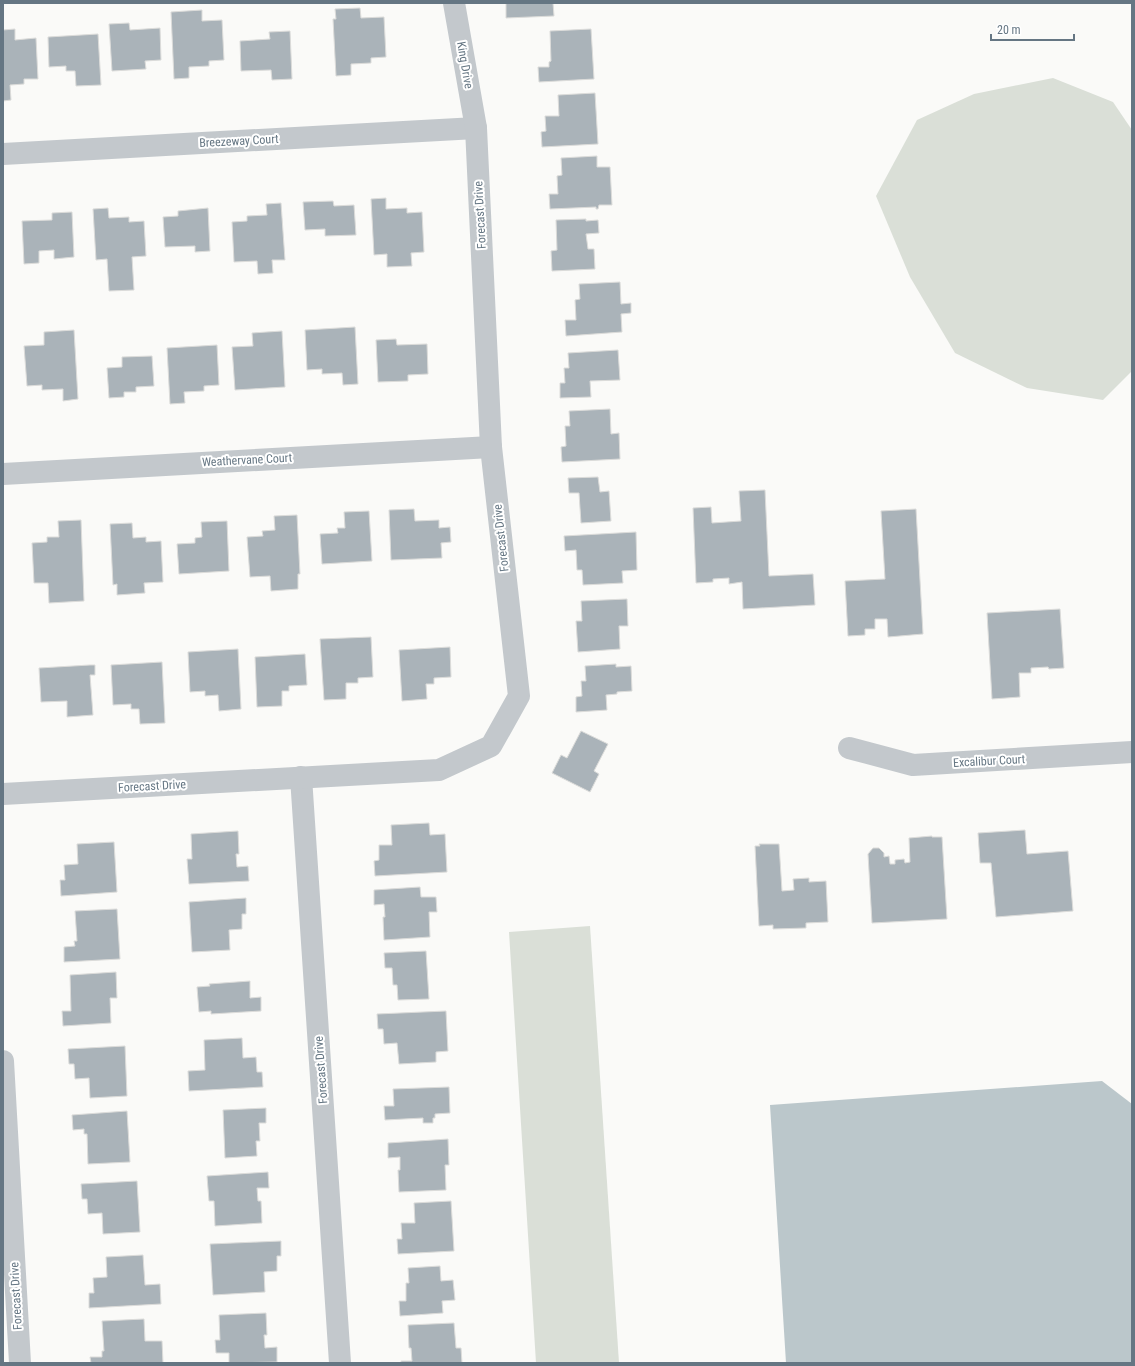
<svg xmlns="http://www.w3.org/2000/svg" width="1135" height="1366" font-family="'Roboto Condensed',sans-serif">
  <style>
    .green { fill: #dadfd7 }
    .water { fill: #bbc7cb }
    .building { fill: #aab3b9; stroke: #dcdcda }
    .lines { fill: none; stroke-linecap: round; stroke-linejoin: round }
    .minor { stroke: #c3c8cc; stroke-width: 22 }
    .labels { text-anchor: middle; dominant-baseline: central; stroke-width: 4; stroke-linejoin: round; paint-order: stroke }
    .street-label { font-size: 12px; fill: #657683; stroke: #fff }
  </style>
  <rect width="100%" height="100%" fill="#fafaf8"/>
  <!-- green -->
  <g class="green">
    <polygon points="1053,78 1113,102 1132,130 1132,371 1103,400 1027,388 955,353 910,277 876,196 917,120 974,94"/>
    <polygon points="590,926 619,1363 536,1363 509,932"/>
  </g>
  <!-- water -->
  <polygon class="water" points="1102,1081 1132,1104 1132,1363 786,1363 770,1105"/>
  <!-- building -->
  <g class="building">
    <polygon points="506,3 553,3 554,16 506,18"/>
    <polygon points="360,8 361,18 384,17 386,57 371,58 371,63 351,64 351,75 336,76 333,19 336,19 335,9"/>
    <polygon points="202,10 202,21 222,20 224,60 209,61 209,66 189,67 189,78 174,79 171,12"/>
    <polygon points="129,23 130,30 160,28 161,60 145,61 146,69 112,71 109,24"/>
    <polygon points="15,29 15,40 36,38 38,79 24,79 24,84 10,85 11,100 3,101 3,30"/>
    <polygon points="591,29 594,79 539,82 538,67 549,67 549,62 551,61 550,31"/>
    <polygon points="290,31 292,79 272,80 271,70 241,71 240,41 270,39 269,32"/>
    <polygon points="98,34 101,85 76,86 75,71 66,71 66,66 49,67 48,37"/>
    <polygon points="595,93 598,144 542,147 541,132 546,131 545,116 559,116 558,95"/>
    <polygon points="597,156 597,167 610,167 612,205 599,205 598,209 596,209 596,207 550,209 549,194 558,194 557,176 562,175 561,158"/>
    <polygon points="386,198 386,209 407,208 407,213 422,212 424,252 411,253 412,266 387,267 387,254 374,255 371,199"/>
    <polygon points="333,201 334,206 354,205 356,235 325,236 325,229 305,230 303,202"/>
    <polygon points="281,203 285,260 272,260 273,273 258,274 257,261 234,262 232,222 247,221 247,216 267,215 266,204"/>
    <polygon points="108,208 109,218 129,217 129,222 144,221 146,256 132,257 134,290 109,291 107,259 96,260 93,209"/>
    <polygon points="208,208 210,251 195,252 195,246 165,247 163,217 178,216 178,211"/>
    <polygon points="72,212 74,257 54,259 54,250 39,251 39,263 24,264 22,221 52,220 52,213"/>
    <polygon points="586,219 586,221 598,220 599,233 586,234 588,249 594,249 595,269 552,271 551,251 557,250 556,220"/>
    <polygon points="620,282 621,304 631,303 631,313 621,314 622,332 566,336 565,320 576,320 575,300 580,299 579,284"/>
    <polygon points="355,327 358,384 343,385 342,373 322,374 322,369 307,370 305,330"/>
    <polygon points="74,330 78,399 63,401 63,389 42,390 42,385 27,386 24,346 44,345 44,332"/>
    <polygon points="282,331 285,387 235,390 232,347 253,346 252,333"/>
    <polygon points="396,339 397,345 427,344 428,374 408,375 408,381 378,382 376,340"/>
    <polygon points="217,345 219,385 204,386 204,391 184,392 185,403 170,404 167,348"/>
    <polygon points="618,350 620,380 590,381 591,397 560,398 560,383 565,383 564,368 569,368 568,353"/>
    <polygon points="152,356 154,386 136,387 136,392 124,392 124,397 109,398 107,368 122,367 122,357"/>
    <polygon points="610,409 611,434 619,433 620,459 562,462 561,447 566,446 565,426 570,426 569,411"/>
    <polygon points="598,477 600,492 609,491 611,521 581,523 579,493 569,493 568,478"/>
    <polygon points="765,490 769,576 813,574 815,605 743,609 742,582 729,584 729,578 713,579 713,582 696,583 693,508 711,507 712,523 741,521 739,491"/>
    <polygon points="414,509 415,521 439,520 439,528 450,527 451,542 441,543 442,558 391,560 389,510"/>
    <polygon points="916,509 923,634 888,637 887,619 875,619 875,629 865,629 865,635 848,636 845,581 885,579 881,511"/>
    <polygon points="369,511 372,561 322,564 320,534 338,533 337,528 345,528 344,512"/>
    <polygon points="297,515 300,574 298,574 298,589 271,591 270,576 250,577 247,537 263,536 262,531 275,530 274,516"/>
    <polygon points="81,520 84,601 49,603 48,583 34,583 32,543 47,542 47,537 59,537 58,521"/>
    <polygon points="227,521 229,571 179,574 177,544 195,543 195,538 202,537 201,522"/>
    <polygon points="132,523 133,538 146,537 146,542 161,541 163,582 144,583 145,593 117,595 117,584 113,585 110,524"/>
    <polygon points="636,532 637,570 622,571 623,583 583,585 582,570 577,570 576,550 565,551 564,536"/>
    <polygon points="627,599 628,626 619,626 620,649 578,652 576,621 582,621 581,601"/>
    <polygon points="1060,609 1064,668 1049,669 1048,667 1031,668 1031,673 1019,673 1020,697 992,699 987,613"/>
    <polygon points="371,637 373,677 358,678 358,683 346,683 346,699 324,700 320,639"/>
    <polygon points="450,647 451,677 434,678 434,684 426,684 427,699 402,701 399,650"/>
    <polygon points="238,649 241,709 219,711 218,695 205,696 205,691 190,692 188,652"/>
    <polygon points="305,654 307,685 289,686 289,691 282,691 282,706 257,707 255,657"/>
    <polygon points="162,662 165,723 140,724 139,709 131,709 131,704 113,705 111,665"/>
    <polygon points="616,664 616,667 631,666 632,691 617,692 617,694 606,695 607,710 576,712 576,697 582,696 581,681 586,681 585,666"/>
    <polygon points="90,665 95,665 95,675 90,675 93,715 67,717 67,701 41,702 39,668"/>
    <polygon points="581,731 608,744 594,771 599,774 590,792 552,773 561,755 567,758"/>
    <polygon points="429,823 430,835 445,834 447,872 375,876 374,861 379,860 379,845 392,845 391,825"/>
    <polygon points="1025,830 1027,854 1068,851 1073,911 996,917 991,863 980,863 978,833"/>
    <polygon points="238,831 239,854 236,854 237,867 248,866 249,881 189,884 187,859 192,859 191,834"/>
    <polygon points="932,836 932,837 942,837 947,919 872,923 868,854 873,848 879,848 884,853 884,857 889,856 890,864 895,864 895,860 904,859 905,863 910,862 909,838"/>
    <polygon points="114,842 117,892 61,896 60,880 65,880 64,865 78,864 77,844"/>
    <polygon points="759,844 779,844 782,891 794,890 793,879 809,878 809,882 826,881 828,922 806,923 806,928 773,929 773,925 759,926 755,846 760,846"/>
    <polygon points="420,887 421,897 436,897 437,912 429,912 430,937 384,940 383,917 385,917 384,904 374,905 374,890"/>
    <polygon points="246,898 246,914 242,914 242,929 229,930 230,950 192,952 189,902"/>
    <polygon points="117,909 120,959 64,962 64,947 75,946 74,941 77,941 75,911"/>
    <polygon points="426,951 429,999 398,1000 397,985 393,985 392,968 385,968 384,953"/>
    <polygon points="116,972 117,998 110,998 111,1023 63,1026 62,1011 71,1011 70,975"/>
    <polygon points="250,981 250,998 261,997 261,1011 211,1014 211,1011 199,1012 197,987 210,986 209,984"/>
    <polygon points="446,1011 448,1051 436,1052 436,1062 399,1064 397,1043 384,1044 383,1029 378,1029 377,1014"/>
    <polygon points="242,1038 243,1058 256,1057 257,1072 262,1072 263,1087 189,1091 188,1071 205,1070 204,1040"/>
    <polygon points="125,1046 127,1096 90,1098 89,1078 75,1079 74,1064 69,1064 68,1049"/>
    <polygon points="449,1087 450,1113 435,1114 435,1118 433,1118 433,1123 423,1123 423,1118 385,1120 384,1106 394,1106 393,1089"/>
    <polygon points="266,1108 266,1123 259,1123 260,1141 256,1141 257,1156 225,1158 223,1110"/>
    <polygon points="127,1111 130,1162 88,1164 87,1134 84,1134 84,1129 73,1130 72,1115"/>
    <polygon points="448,1139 449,1165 445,1165 446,1190 399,1192 398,1170 400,1170 400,1157 388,1158 388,1143"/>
    <polygon points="268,1172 269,1188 257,1188 258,1201 261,1201 262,1223 215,1226 214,1201 209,1201 207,1176"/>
    <polygon points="137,1181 140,1232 103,1234 102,1213 88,1214 87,1199 82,1199 81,1184"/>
    <polygon points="451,1201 454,1251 398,1254 397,1239 402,1239 401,1223 415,1223 414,1203"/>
    <polygon points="281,1241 281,1256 277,1256 277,1271 264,1272 265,1292 213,1295 210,1244"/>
    <polygon points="143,1255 145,1285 160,1284 161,1304 89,1308 89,1293 94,1293 93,1278 107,1277 106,1257"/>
    <polygon points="440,1266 441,1281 453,1280 455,1300 442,1301 443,1313 400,1316 399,1301 406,1301 406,1283 409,1283 408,1268"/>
    <polygon points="266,1313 267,1335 264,1335 265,1348 277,1347 277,1362 229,1363 229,1353 216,1353 215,1340 220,1340 219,1315"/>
    <polygon points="144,1319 145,1341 162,1341 163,1363 91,1363 90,1357 102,1357 102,1351 104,1351 102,1321"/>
    <polygon points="454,1323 456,1348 461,1348 462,1363 401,1363 401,1361 412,1361 411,1348 409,1348 408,1325"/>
  </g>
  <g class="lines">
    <!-- minor -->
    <g class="minor">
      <polyline points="3,154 476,128"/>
      <polyline points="3,474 491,447"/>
      <polyline points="849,748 913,765 1132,752"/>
      <polyline points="301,777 340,1363"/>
      <polyline points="3,794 439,770 491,746 519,696 491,447 476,128 454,3"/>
      <polyline points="3,1061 20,1363"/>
    </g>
  </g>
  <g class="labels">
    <!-- street labels -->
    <g class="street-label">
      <text transform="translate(465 65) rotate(80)">King Drive</text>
      <text transform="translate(239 141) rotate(-3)">Breezeway Court</text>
      <text transform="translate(480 215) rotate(-93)">Forecast Drive</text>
      <text transform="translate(247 460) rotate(-3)">Weathervane Court</text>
      <text transform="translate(501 538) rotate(-96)">Forecast Drive</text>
      <text transform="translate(989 761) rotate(-3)">Excalibur Court</text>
      <text transform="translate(152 786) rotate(-3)">Forecast Drive</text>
      <text transform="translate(321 1070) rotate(-94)">Forecast Drive</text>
      <text transform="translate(16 1296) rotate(-93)">Forecast Drive</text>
    </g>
  </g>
  <!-- border -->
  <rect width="1135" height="1366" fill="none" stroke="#657683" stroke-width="8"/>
  <!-- scale -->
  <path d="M991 34v6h83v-6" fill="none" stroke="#657683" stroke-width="2"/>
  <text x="997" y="34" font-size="12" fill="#657683" stroke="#ffffff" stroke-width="3" paint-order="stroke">20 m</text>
</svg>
